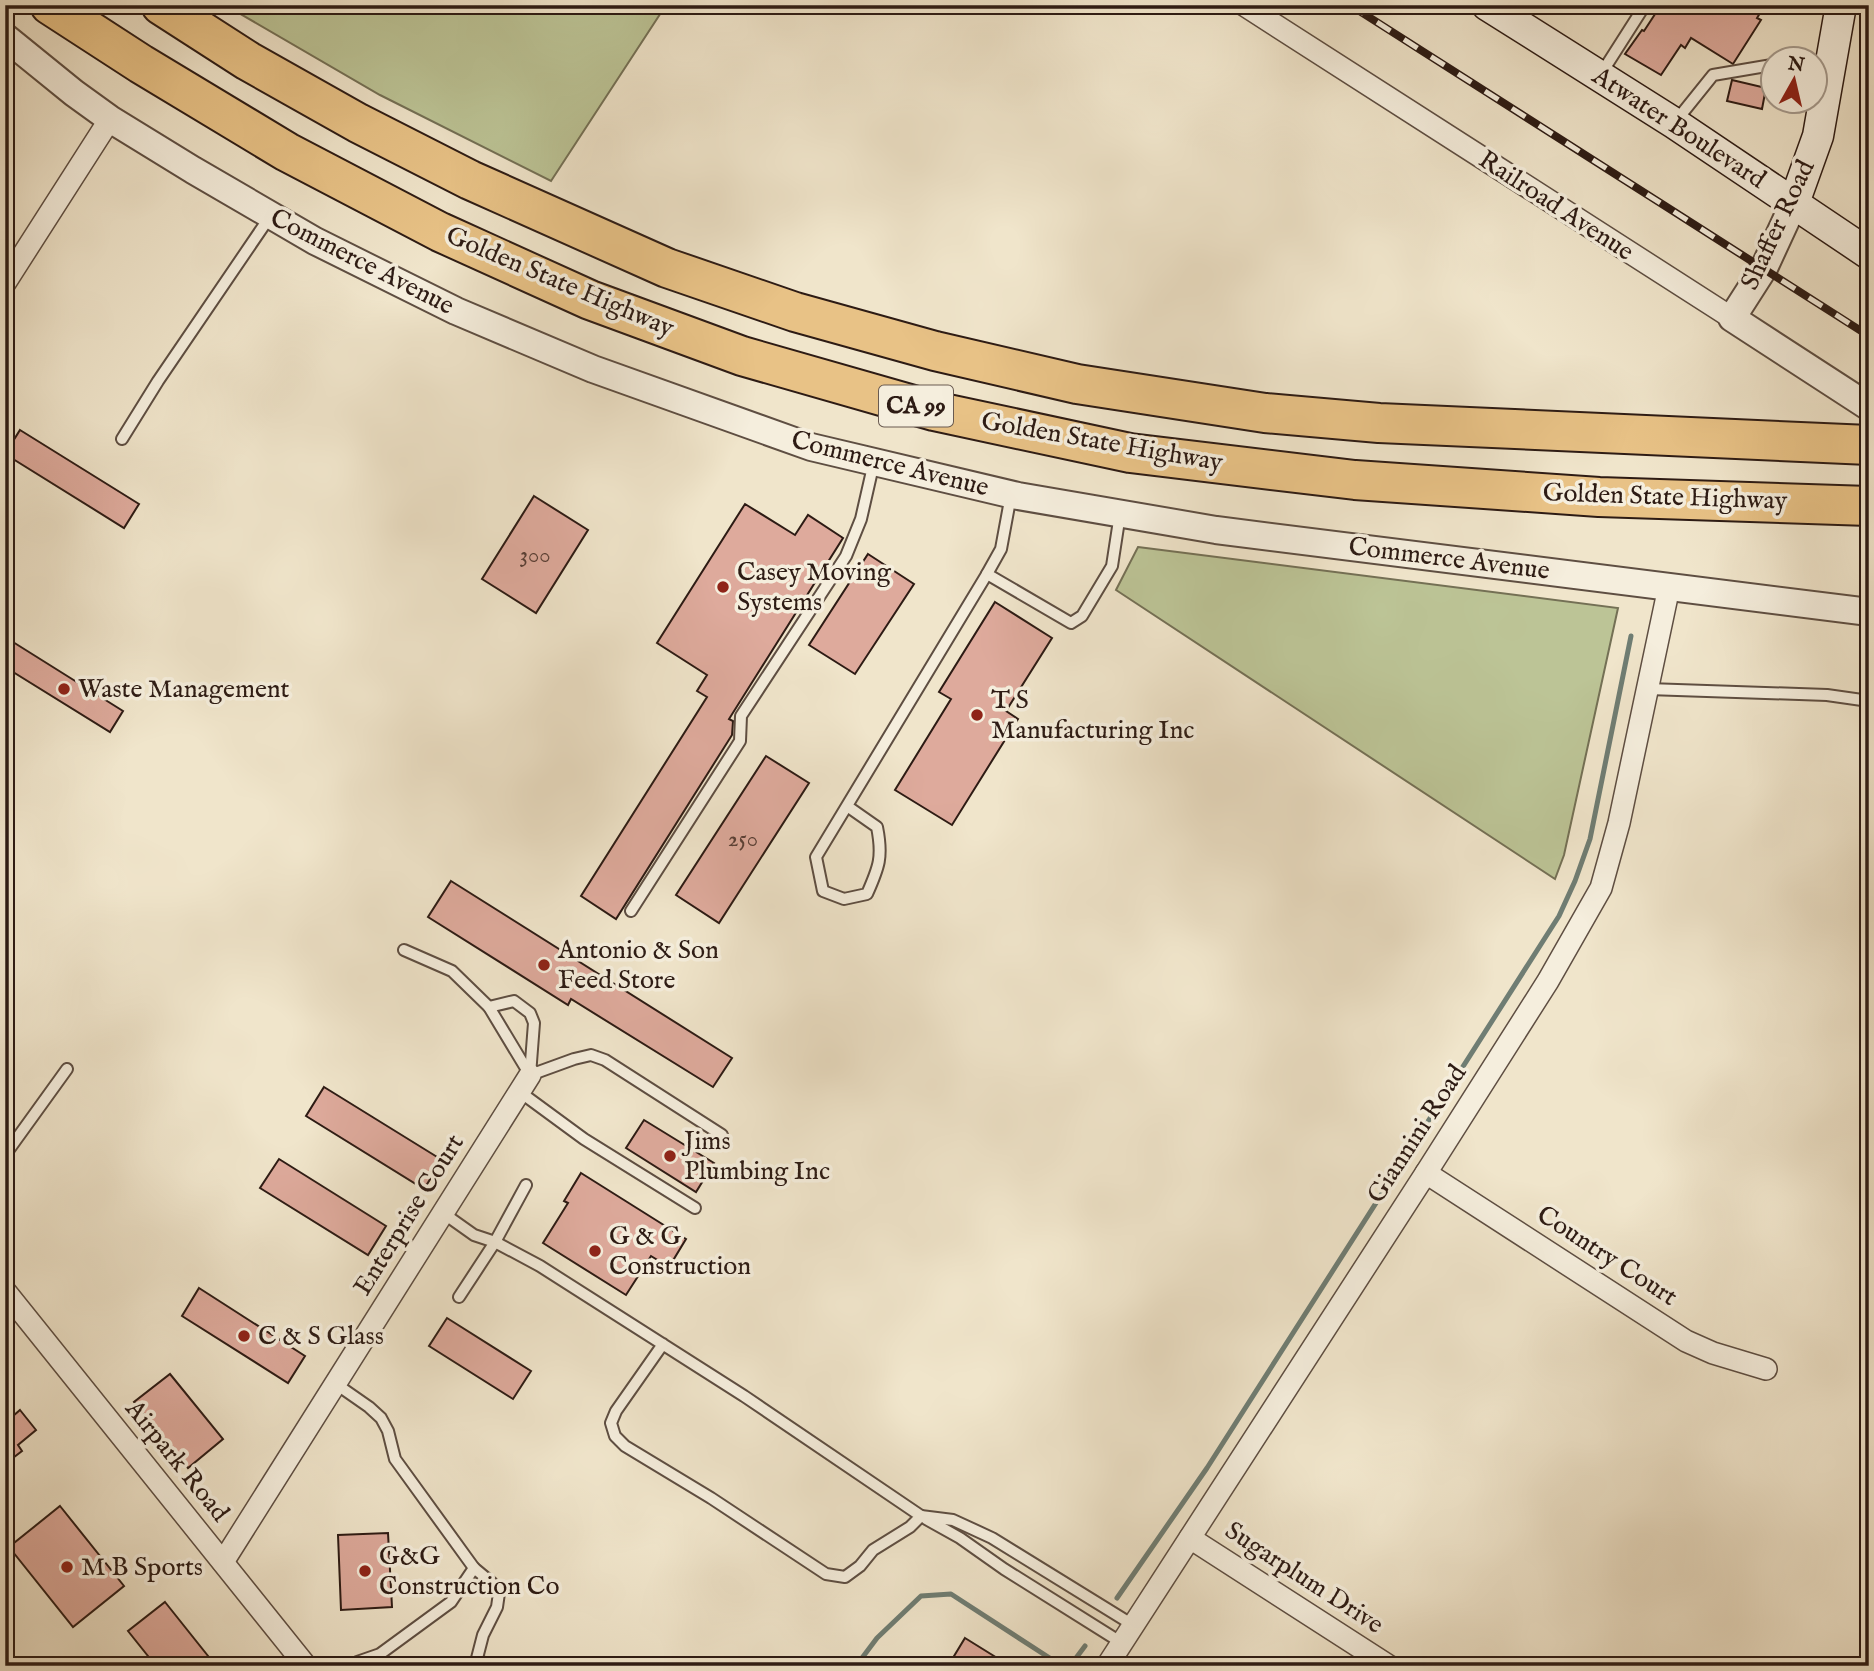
<svg xmlns="http://www.w3.org/2000/svg" width="1874" height="1671" font-family="'IM FELL English',serif">
  <style>
    .green { fill: #bcc496; stroke: #747055; stroke-width: 2 }
    .lines { fill: none; stroke-linecap: round; stroke-linejoin: round }
    .stream { stroke: #6f7d73; stroke-width: 5 }
    .building { fill: #deaa9c; stroke: #2d1b14; stroke-width: 2 }
    .service-casing { stroke: #5e4e42; stroke-width: 14 }
    .minor-casing { stroke: #5e4e42; stroke-width: 24 }
    .tertiary-casing { stroke: #5e4e42; stroke-width: 30 }
    .secondary-casing { stroke: #2d1b14; stroke-width: 33 }
    .motorway-casing { stroke: #2d1b14; stroke-width: 42 }
    .service { stroke: #f5eedd; stroke-width: 10 }
    .minor { stroke: #f5eedd; stroke-width: 21 }
    .tertiary { stroke: #f5eedd; stroke-width: 26 }
    .secondary { stroke: #f5eedd; stroke-width: 30 }
    .motorway { stroke: #e8c286; stroke-width: 38 }
    .rail-casing { stroke: #2d1b14; stroke-width: 8 }
    .rail { stroke: #f5eedd; stroke-width: 5; stroke-dasharray: 16; stroke-linecap: butt }
    .poi-dot { fill: #8f2418; stroke: #f5eedd; stroke-width: 2.5 }
    .labels { text-anchor: middle; dominant-baseline: central; stroke-width: 7; stroke-linejoin: round; paint-order: stroke }
    .number-label { font-size: 23px; fill: #593f36 }
    .shield { fill: #f5eedd; stroke: #695a50; stroke-width: 2 }
    .shield-label { font-size: 24px; font-weight: bold; fill: #2d1b14 }
    .street-label { font-size: 26px; fill: #2d1b14; stroke: #f5eedd }
    .poi-label { font-size: 26px; fill: #2d1b14; stroke: #f5eedd; text-anchor: start }
  </style>
  <rect width="100%" height="100%" fill="#f0e5cb"/>
  <filter id="stains"><feTurbulence type="fractalNoise" baseFrequency=".00286" numOctaves="4"/><feColorMatrix values="0 0 0 0 .2 0 0 0 0 .09 0 0 0 0 .02 0 0 0 .5 -.17"/></filter>
  <radialGradient id="worn" r=".72"><stop offset=".6" stop-color="#630" stop-opacity="0"/><stop offset="1" stop-color="#630" stop-opacity=".3"/></radialGradient>
  <!-- green -->
  <g class="green">
    <polygon points="225,5 666,5 551,181 380,95"/>
    <polygon points="1138,547 1618,608 1564,855 1555,879 1116,590"/>
  </g>
  <g class="lines">
    <!-- stream -->
    <g class="stream">
      <polyline points="1117,1598 1207,1468 1559,916 1575,881 1590,839 1631,636"/>
      <polyline points="856,1666 877,1638 921,1596 951,1594 1062,1666"/>
      <polyline points="1070,1666 1085,1646"/>
    </g>
  </g>
  <!-- building -->
  <g class="building">
    <polygon points="1661,5 1709,5 1719,11 1723,5 1747,5 1760,13 1757,18 1761,20 1733,64 1691,38 1685,48 1681,45 1661,75 1625,54 1642,30 1644,31"/>
    <polygon points="1732,80 1766,88 1762,109 1727,101"/>
    <polygon points="20,430 139,504 124,528 5,454"/>
    <polygon points="534,496 588,530 536,613 482,579"/>
    <polygon points="745,504 795,535 808,515 843,538 729,719 733,721 732,735 616,919 581,896 707,697 697,691 707,675 657,643"/>
    <polygon points="868,554 914,584 855,674 809,645"/>
    <polygon points="995,602 1052,638 1006,711 1018,719 952,825 895,790 951,699 939,692"/>
    <polygon points="5,637 123,711 110,732 5,667"/>
    <polygon points="766,756 809,783 719,923 676,895"/>
    <polygon points="451,881 732,1058 713,1087 571,999 568,1005 428,917"/>
    <polygon points="324,1087 442,1160 424,1189 306,1116"/>
    <polygon points="644,1120 714,1163 696,1192 626,1148"/>
    <polygon points="279,1159 386,1226 368,1255 260,1188"/>
    <polygon points="581,1173 686,1239 669,1267 651,1256 626,1295 543,1243 568,1203 564,1201"/>
    <polygon points="199,1288 305,1356 288,1383 182,1316"/>
    <polygon points="447,1318 531,1371 513,1399 429,1346"/>
    <polygon points="170,1374 223,1439 188,1468 134,1402"/>
    <polygon points="20,1410 36,1430 18,1445 22,1451 5,1464 5,1423"/>
    <polygon points="60,1506 124,1586 73,1627 9,1547"/>
    <polygon points="388,1533 392,1607 341,1610 338,1535"/>
    <polygon points="165,1602 216,1666 156,1666 128,1631"/>
    <polygon points="965,1638 1010,1666 948,1666"/>
  </g>
  <g class="lines">
    <!-- service casing -->
    <g class="service-casing">
      <g id="service">
        <polyline points="1601,74 1645,5"/>
        <polyline points="1676,121 1713,75 1772,65"/>
        <polyline points="122,439 158,381 271,215"/>
        <polyline points="1011,495 1001,549 987,574 1071,623 1082,616 1112,566 1120,514"/>
        <polyline points="1648,689 1827,695 1869,701"/>
        <path d="M847,806L877,827C883,857 879,867 867,894L844,899L823,891L816,857L987,574"/>
        <polyline points="631,911 740,741 741,716 846,556 861,519 874,462"/>
        <polyline points="404,950 452,971 489,1007 530,1075"/>
        <polyline points="489,1007 514,1001 530,1013 534,1023 530,1075"/>
        <polyline points="530,1075 574,1059 591,1055 605,1060 722,1135"/>
        <polyline points="520,1092 584,1139 695,1208"/>
        <polyline points="5,1155 67,1069"/>
        <polyline points="443,1213 474,1235 495,1242 540,1266 620,1317 744,1396 921,1516 910,1527 873,1550 860,1566 845,1577 826,1574 711,1498 625,1446 615,1436 611,1423 616,1411 663,1344"/>
        <polyline points="459,1297 495,1242 526,1185"/>
        <polyline points="336,1384 369,1407 381,1418 388,1431 395,1459 474,1568 451,1602 380,1654 357,1662 352,1666"/>
        <polyline points="921,1516 953,1520 992,1538 1133,1625"/>
        <polyline points="926,1519 960,1538 1004,1569 1122,1643"/>
        <polyline points="474,1568 492,1583 499,1593 497,1607 483,1635 475,1666"/>
        <polyline points="477,1661 498,1666"/>
      </g>
    </g>
    <!-- minor casing -->
    <g class="minor-casing">
      <g id="minor">
        <polyline points="1244,5 1732,318"/>
        <polyline points="5,283 110,119"/>
        <polyline points="1426,1173 1686,1341 1713,1353 1766,1369"/>
        <polyline points="5,1291 306,1666"/>
        <polyline points="1190,1538 1389,1666"/>
        <polyline points="223,1562 530,1075"/>
        <polyline points="1107,1666 1426,1173 1548,981 1601,888 1619,823 1669,587"/>
      </g>
    </g>
    <!-- tertiary casing -->
    <g class="tertiary-casing">
      <g id="tertiary">
        <polyline points="5,37 74,93 110,119 193,170 315,241 456,311 593,369 811,447 1018,496 1216,530 1869,612"/>
        <polyline points="1794,203 1764,268 1732,318 1869,407"/>
      </g>
    </g>
    <!-- secondary casing -->
    <g class="secondary-casing">
      <g id="secondary">
        <polyline points="1487,5 1674,123 1869,254"/>
        <polyline points="1794,203 1818,136 1841,5"/>
      </g>
    </g>
    <!-- motorway casing -->
    <g class="motorway-casing">
      <g id="motorway">
        <polyline points="50,5 141,64 287,152 440,232 590,300 742,356 934,411 1130,453 1355,480 1599,497 1869,506"/>
        <polyline points="161,5 248,61 358,123 470,180 667,268 795,312 935,351 1077,384 1265,413 1379,423 1869,445"/>
      </g>
    </g>
    <!-- service -->
    <use href="#service" class="service"/>
    <!-- minor -->
    <use href="#minor" class="minor"/>
    <!-- tertiary -->
    <use href="#tertiary" class="tertiary"/>
    <!-- secondary -->
    <use href="#secondary" class="secondary"/>
    <!-- motorway -->
    <use href="#motorway" class="motorway"/>
    <!-- rail casing -->
    <g class="rail-casing">
      <polyline id="rail" points="1350,5 1869,336"/>
    </g>
    <!-- rail -->
    <use href="#rail" class="rail"/>
  </g>
  <!-- markers -->
  <g class="poi-dot">
    <circle cx="723" cy="587" r="7"/>
    <circle cx="64" cy="689" r="7"/>
    <circle cx="977" cy="715" r="7"/>
    <circle cx="544" cy="965" r="7"/>
    <circle cx="670" cy="1156" r="7"/>
    <circle cx="595" cy="1251" r="7"/>
    <circle cx="244" cy="1336" r="7"/>
    <circle cx="67" cy="1567" r="7"/>
    <circle cx="365" cy="1571" r="7"/>
  </g>
  <g class="labels">
    <!-- number labels -->
    <g class="number-label">
      <text x="535" y="555">300</text>
      <text x="743" y="839">250</text>
    </g>
    <!-- shield labels -->
    <rect class="shield" x="879" y="385.5" width="74" height="41" rx="5"/>
    <g class="shield-label">
      <text x="916" y="406">CA 99</text>
    </g>
    <!-- street labels -->
    <g class="street-label">
      <text transform="translate(1679 128) rotate(33)">Atwater Boulevard</text>
      <text transform="translate(1556 206) rotate(33)">Railroad Avenue</text>
      <text transform="translate(1778 225) rotate(-65)">Shaffer Road</text>
      <text transform="translate(362 262) rotate(27)">Commerce Avenue</text>
      <text transform="translate(560 282) rotate(23)">Golden State Highway</text>
      <text transform="translate(1102 442) rotate(10)">Golden State Highway</text>
      <text transform="translate(890 464) rotate(14)">Commerce Avenue</text>
      <text transform="translate(1665 497) rotate(2)">Golden State Highway</text>
      <text transform="translate(1449 559) rotate(7)">Commerce Avenue</text>
      <text transform="translate(1417 1134) rotate(-57)">Giannini Road</text>
      <text transform="translate(409 1215) rotate(-58)">Enterprise Court</text>
      <text transform="translate(1607 1256) rotate(33)">Country Court</text>
      <text transform="translate(177 1461) rotate(51)">Airpark Road</text>
      <text transform="translate(1304 1578) rotate(33)">Sugarplum Drive</text>
    </g>
    <!-- poi labels -->
    <g class="poi-label">
      <text x="737" y="572">Casey Moving<tspan x="737" dy="30">Systems</tspan></text>
      <text x="78" y="689">Waste Management</text>
      <text x="991" y="700">T S<tspan x="991" dy="30">Manufacturing Inc</tspan></text>
      <text x="558" y="950">Antonio &amp; Son<tspan x="558" dy="30">Feed Store</tspan></text>
      <text x="684" y="1141">Jims<tspan x="684" dy="30">Plumbing Inc</tspan></text>
      <text x="609" y="1236">G &amp; G<tspan x="609" dy="30">Construction</tspan></text>
      <text x="258" y="1336">C &amp; S Glass</text>
      <text x="379" y="1556">G&amp;G<tspan x="379" dy="30">Construction Co</tspan></text>
      <text x="81" y="1567">M B Sports</text>
    </g>
  </g>
  <!-- margin -->
  <rect width="1874" height="1671" fill="none" stroke="#f0e5cb" stroke-width="28"/>
  <rect x="7" y="7" width="1860" height="1657" fill="none" stroke="#2d1b14" stroke-width="3.5"/>
  <rect x="14" y="14" width="1846" height="1643" fill="none" stroke="#2d1b14" stroke-width="2"/>
  <!-- north arrow -->
  <g transform="translate(1794 80) rotate(8)"><circle r="33" fill="#f5eedd" stroke="#a59a8d" stroke-width="2"/>
  <path d="M0-5L12 26L0 18L-12 26Z" fill="#8f2418"/>
  <text y="-10" font-size="19" font-weight="bold" text-anchor="middle" fill="#2d1b14">N</text>
  </g>
  <rect width="100%" height="100%" filter="url(#stains)"/>
  <rect width="100%" height="100%" fill="url(#worn)"/>
</svg>
